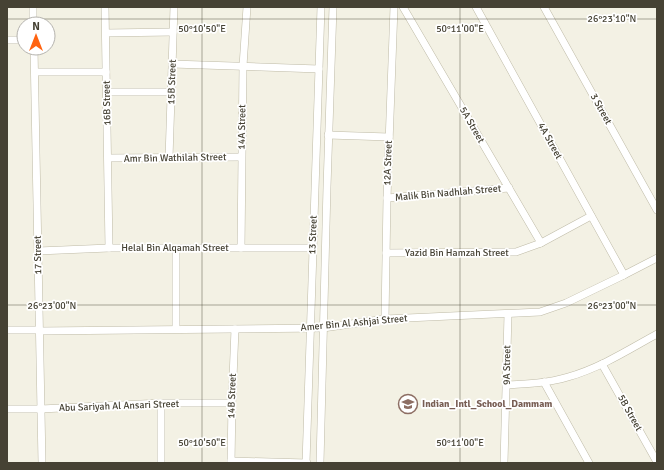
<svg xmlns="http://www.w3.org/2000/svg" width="664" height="470" font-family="Signika,sans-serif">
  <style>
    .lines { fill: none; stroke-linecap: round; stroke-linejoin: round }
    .minor-casing { stroke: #bfbba7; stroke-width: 8 }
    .minor { stroke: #fff; stroke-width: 7 }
    .ticks { fill: none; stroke: #464234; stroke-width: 1; stroke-opacity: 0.45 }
    .labels { text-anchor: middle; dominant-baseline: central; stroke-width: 3.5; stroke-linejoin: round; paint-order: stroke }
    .street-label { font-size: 10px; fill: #464234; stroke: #fff }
    .education-label { font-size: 10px; font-weight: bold; fill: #785e54; stroke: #fff; text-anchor: start }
    .ticks-label { font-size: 10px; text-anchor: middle; fill: #464234; stroke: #fff; stroke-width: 3.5; stroke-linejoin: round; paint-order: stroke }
  </style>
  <rect width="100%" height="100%" fill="#f3f1e4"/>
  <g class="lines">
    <!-- minor casing -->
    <g class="minor-casing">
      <g id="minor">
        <polyline points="33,7 33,24"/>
        <polyline points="105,7 109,248"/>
        <polyline points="403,7 541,243"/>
        <polyline points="476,7 624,275"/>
        <polyline points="544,7 657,210"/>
        <polyline points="106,33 173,32"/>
        <polyline points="7,40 24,40"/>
        <polyline points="34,48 42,463"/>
        <polyline points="172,64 319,69"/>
        <polyline points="35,72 106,72"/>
        <polyline points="107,92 171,92"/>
        <polyline points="328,135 389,137"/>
        <polyline points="108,158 241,157"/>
        <polyline points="169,158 174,7"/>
        <polyline points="387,198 509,188"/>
        <polyline points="241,248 243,66 247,7"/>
        <polyline points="38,251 109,248 312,248"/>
        <polyline points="386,253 516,252 541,243 591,216"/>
        <polyline points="385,319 387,198 394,7"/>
        <polyline points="176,329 176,248"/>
        <polyline points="7,330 39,330"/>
        <polyline points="39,331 323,328 385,319 540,312 566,303 624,275 657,258"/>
        <polyline points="602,364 657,462"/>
        <polyline points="544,382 589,463"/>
        <path d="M506,385C527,384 548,383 568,377C600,368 628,350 657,334"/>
        <polyline points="161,403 161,463"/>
        <polyline points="7,409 41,409 161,403 232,403"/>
        <polyline points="231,461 307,463"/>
        <polyline points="231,463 232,403 235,329"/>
        <polyline points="306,463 321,7"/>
        <polyline points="320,463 327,187 333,7"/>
        <polyline points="504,463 508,314"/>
      </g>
    </g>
    <!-- minor -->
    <use href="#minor" class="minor"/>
  </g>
  <!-- ticks -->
  <path class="ticks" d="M202,7V463M460,7V463M7,19H657M7,305H657"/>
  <!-- icons -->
  <defs>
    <g id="school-ring" transform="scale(1)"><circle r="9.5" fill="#fff" stroke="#8d6e63" stroke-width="1.5"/><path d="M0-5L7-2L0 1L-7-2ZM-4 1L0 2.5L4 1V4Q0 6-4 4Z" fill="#8d6e63"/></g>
  </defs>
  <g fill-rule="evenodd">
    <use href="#school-ring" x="408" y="404"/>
  </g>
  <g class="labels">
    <!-- street labels -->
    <g class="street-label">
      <text transform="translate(172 82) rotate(-88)">15B Street</text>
      <text transform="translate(107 103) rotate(-91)">16B Street</text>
      <text transform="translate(601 109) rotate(61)">3 Street</text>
      <text transform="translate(472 125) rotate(60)">5A Street</text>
      <text transform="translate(242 127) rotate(-89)">14A Street</text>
      <text transform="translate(550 141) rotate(61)">4A Street</text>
      <text transform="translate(175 158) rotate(-1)">Amr Bin Wathilah Street</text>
      <text transform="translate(388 163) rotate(-88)">12A Street</text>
      <text transform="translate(448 193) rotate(-5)">Malik Bin Nadhlah Street</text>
      <text transform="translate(313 235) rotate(-88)">13 Street</text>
      <text x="175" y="248">Helal Bin Alqamah Street</text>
      <text x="457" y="253">Yazid Bin Hamzah Street</text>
      <text transform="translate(38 255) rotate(-91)">17 Street</text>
      <text transform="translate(354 323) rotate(-5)">Amer Bin Al Ashjai Street</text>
      <text transform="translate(507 365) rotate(-89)">9A Street</text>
      <text transform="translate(232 396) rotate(-88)">14B Street</text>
      <text transform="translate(119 406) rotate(-2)">Abu Sariyah Al Ansari Street</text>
      <text transform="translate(630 413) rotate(61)">5B Street</text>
    </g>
    <!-- education labels -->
    <g class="education-label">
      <text x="422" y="404">Indian_Intl_School_Dammam</text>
    </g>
  </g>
  <g class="ticks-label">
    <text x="612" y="22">26°23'10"N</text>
    <text x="202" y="32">50°10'50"E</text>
    <text x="460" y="32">50°11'00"E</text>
    <text x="52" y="309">26°23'00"N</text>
    <text x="612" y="309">26°23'00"N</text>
    <text x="202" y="446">50°10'50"E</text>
    <text x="460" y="446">50°11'00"E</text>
  </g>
  <!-- border -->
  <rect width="664" height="470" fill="none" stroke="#464234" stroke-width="16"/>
  <!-- north arrow -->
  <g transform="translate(36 36)"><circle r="19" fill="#ffffff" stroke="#b5b3ae"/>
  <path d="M0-3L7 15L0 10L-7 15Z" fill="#ff6310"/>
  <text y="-6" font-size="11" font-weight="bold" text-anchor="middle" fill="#464234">N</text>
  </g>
</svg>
